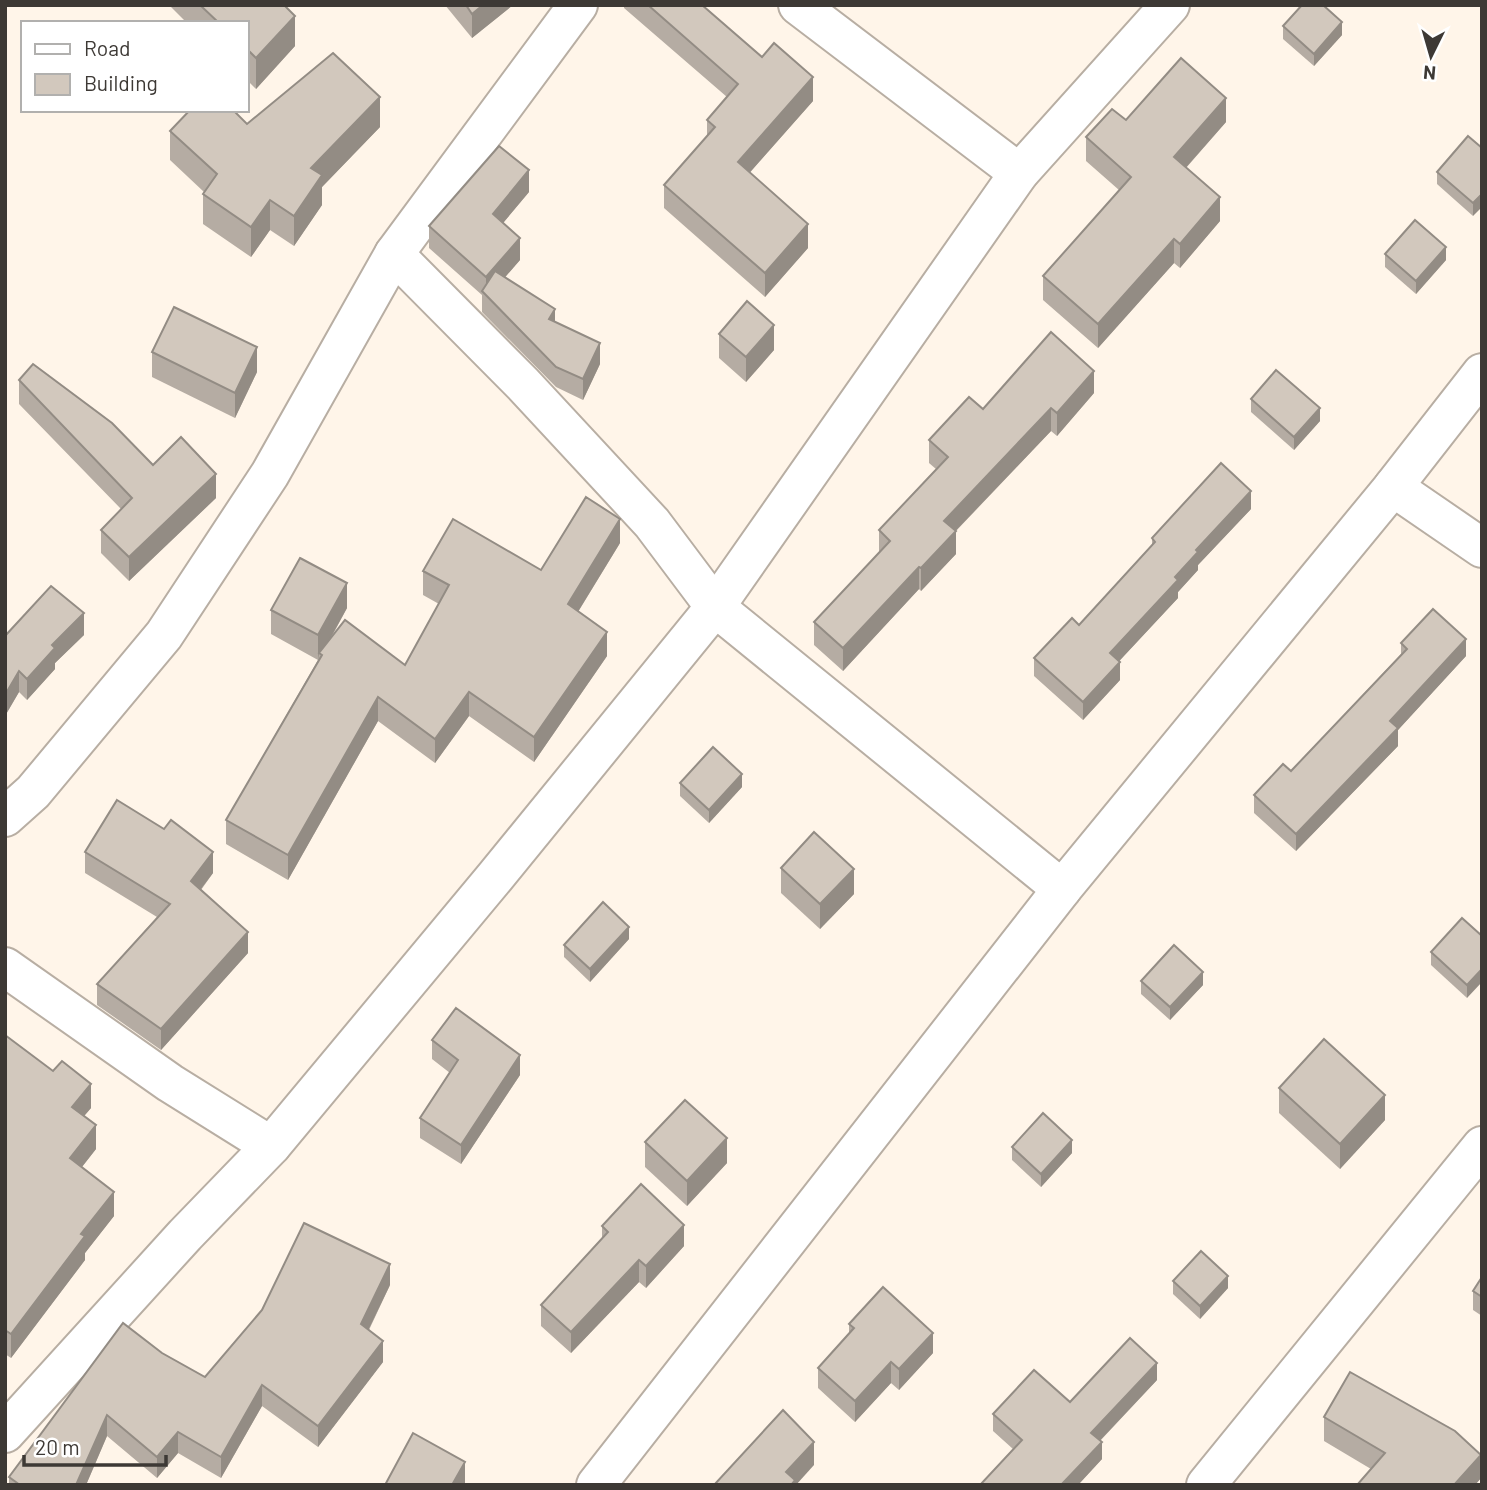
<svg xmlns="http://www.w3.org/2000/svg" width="1487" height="1490" font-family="Barlow,sans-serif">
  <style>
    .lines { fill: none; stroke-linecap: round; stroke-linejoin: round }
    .minor-casing { stroke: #b8aea3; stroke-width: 42 }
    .minor { stroke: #fff; stroke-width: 38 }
    .wall { fill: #b5aca3 }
    .shaded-wall { fill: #938c84 }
    .building { fill: #d2c8bd; stroke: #938c84; stroke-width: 2 }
  </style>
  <rect width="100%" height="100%" fill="#fff5e9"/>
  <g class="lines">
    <!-- minor casing -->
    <g class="minor-casing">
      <g id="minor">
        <polyline points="798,5 1019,173"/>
        <polyline points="394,254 523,384 652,523 715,607 1062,889"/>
        <polyline points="1393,487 1482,548"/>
        <polyline points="5,817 33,792 164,635 270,474 394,254 578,5"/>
        <polyline points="5,967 170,1083 271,1146"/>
        <polyline points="5,1433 185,1235 271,1146 495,877 715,607 1019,173 1170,5"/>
        <polyline points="596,1485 1062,889 1393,487 1482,373"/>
        <polyline points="1206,1485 1482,1146"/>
      </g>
    </g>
    <!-- minor -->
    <use href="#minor" class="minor"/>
  </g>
  <!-- wall -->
  <g class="wall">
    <polygon points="169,5 284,5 295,46 256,89 247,80 247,23 187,23"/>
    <polygon points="445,5 513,5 472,38"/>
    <polygon points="624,5 702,5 813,101 749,173 808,248 765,297 664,208 664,185 707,137 707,120 727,97 624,8"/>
    <polygon points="1283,26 1342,35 1314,66 1283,39"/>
    <polygon points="1126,120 1226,122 1186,168 1220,221 1180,268 1174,263 1098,348 1043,300 1043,276 1119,190 1086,161 1086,137"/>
    <polygon points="247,124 380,127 322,187 322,205 294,246 270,230 251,257 203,224 203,194 204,192 170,160 170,131"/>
    <polygon points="1482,148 1473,216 1437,184 1437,172"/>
    <polygon points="529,192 503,223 520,260 505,277 600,364 583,400 556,387 482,312 482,295 429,248 429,226"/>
    <polygon points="1385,254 1446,260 1416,294 1385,267"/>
    <polygon points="719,334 774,350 746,382 719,358"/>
    <polygon points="152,352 257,372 235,418 152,377"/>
    <polygon points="19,380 153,465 216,498 129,581 101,553 101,530 121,509 19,404"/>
    <polygon points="1094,393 1057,436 1051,431 956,531 956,554 921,591 919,589 843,671 814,645 814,622 879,553 879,530 936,469 929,463 929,440 983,409"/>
    <polygon points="1251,399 1320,421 1294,450 1251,412"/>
    <polygon points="1251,509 1198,565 1198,570 1178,592 1178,598 1119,661 1120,680 1083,720 1034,676 1034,658 1079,625 1152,546 1152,538"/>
    <polygon points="620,543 578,612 607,656 534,762 469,716 435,763 378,721 288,880 226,844 226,820 318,660 271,634 271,610 347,608 330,640 405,665 439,604 423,595 423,571 541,570"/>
    <polygon points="84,635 55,663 55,669 27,700 19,692 5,716 5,636"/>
    <polygon points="1401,643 1466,656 1398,730 1398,746 1296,851 1254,813 1254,795 1291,771 1401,654"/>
    <polygon points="680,783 742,787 709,823 680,796"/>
    <polygon points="85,852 213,873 201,890 248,953 161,1050 97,1005 97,984 157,917 85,873"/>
    <polygon points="781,868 854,894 820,929 781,893"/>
    <polygon points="1482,936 1467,998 1431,965 1431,952"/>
    <polygon points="629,939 590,982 564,957 564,945"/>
    <polygon points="1141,981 1203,985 1170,1020 1141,994"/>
    <polygon points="5,1035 91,1108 84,1116 96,1149 82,1167 114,1216 85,1253 85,1260 11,1358 5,1354"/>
    <polygon points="432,1040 520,1075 461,1164 420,1138 420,1118 450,1073 432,1059"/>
    <polygon points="1279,1088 1385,1120 1340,1169 1279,1113"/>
    <polygon points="645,1142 727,1163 687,1206 645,1167"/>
    <polygon points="1012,1147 1072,1153 1041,1187 1012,1160"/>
    <polygon points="602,1226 684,1246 646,1288 639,1282 571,1353 541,1326 541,1305 602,1239"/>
    <polygon points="1482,1277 1482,1316 1473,1310 1473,1291"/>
    <polygon points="1173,1281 1228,1288 1200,1319 1173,1294"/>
    <polygon points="390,1285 369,1330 383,1362 318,1447 262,1406 221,1478 178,1453 157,1478 107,1436 86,1485 9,1485 9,1477 162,1353 205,1377"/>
    <polygon points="849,1324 933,1353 899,1390 891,1383 855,1422 818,1388 818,1368 849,1334"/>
    <polygon points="1157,1380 1100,1441 1102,1459 1078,1485 980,1485 1013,1449 993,1431 993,1414 1070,1402"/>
    <polygon points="1324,1417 1481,1478 1475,1485 1357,1485 1371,1469 1324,1441"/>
  </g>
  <!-- shaded-wall -->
  <g class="shaded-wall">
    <polygon points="483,5 513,5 472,38 472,14"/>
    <polygon points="295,16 295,46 256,89 256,58"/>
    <polygon points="1342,22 1342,35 1314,66 1314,54"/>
    <polygon points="813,77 813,101 738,186 738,162"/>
    <polygon points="380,97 380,127 322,187 322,205 294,246 294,216 311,168"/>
    <polygon points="1226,98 1226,122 1174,181 1174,157"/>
    <polygon points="529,170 529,192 493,235 493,214"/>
    <polygon points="1482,194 1482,207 1473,216 1473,203"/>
    <polygon points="1220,197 1220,221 1180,268 1180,244"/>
    <polygon points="270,200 270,230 251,257 251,227"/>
    <polygon points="808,224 808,248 765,297 765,273"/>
    <polygon points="520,238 520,260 488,297 486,295 486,277"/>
    <polygon points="1174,239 1174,263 1098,348 1098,324"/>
    <polygon points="1446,247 1446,260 1416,294 1416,281"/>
    <polygon points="555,309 555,330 549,319"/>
    <polygon points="774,325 774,350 746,382 746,357"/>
    <polygon points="600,343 600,364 583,400 583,379"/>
    <polygon points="257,347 257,372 235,418 235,393"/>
    <polygon points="1094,371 1094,393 1057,436 1057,413"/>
    <polygon points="1051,408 1051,431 944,543 944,521"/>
    <polygon points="1320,408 1320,421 1294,450 1294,437"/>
    <polygon points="216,474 216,498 129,581 129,557"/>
    <polygon points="1251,491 1251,509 1198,565 1198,570 1178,592 1178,598 1110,671 1110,653 1175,577 1196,550"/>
    <polygon points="620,519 620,543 568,628 568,604"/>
    <polygon points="956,531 956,554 921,591 921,568"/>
    <polygon points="919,567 919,589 843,671 843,648"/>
    <polygon points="347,583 347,608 321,655 319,653 318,660 318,635"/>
    <polygon points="84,613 84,635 55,663 55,669 27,700 27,679 52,645"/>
    <polygon points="607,632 607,656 534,762 534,737"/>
    <polygon points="1466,639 1466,656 1398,730 1398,746 1296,851 1296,834 1390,721"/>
    <polygon points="1120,662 1120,680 1083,720 1083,702"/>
    <polygon points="19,671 19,692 5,716 5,695"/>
    <polygon points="469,692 469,716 435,763 435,739"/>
    <polygon points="378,697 378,721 288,880 288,855"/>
    <polygon points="742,774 742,787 709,823 709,810"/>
    <polygon points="213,852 213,873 191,902 191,881"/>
    <polygon points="854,869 854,894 820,929 820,904"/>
    <polygon points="629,927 629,939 590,982 590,969"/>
    <polygon points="248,932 248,953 161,1050 161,1029"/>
    <polygon points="1482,969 1482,982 1467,998 1467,985"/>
    <polygon points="1203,972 1203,985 1170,1020 1170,1007"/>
    <polygon points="520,1055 520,1075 461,1164 461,1145"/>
    <polygon points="91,1084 91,1108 72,1130 72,1107"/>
    <polygon points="1385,1095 1385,1120 1340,1169 1340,1144"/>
    <polygon points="96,1125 96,1149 70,1182 70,1158"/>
    <polygon points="727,1138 727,1163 687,1206 687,1181"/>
    <polygon points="1072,1140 1072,1153 1041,1187 1041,1174"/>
    <polygon points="114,1192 114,1216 85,1253 85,1260 11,1358 11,1334 81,1234"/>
    <polygon points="684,1225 684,1246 646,1288 646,1266"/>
    <polygon points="639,1260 639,1282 571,1353 571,1332"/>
    <polygon points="390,1264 390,1285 361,1345 361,1324"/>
    <polygon points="1228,1276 1228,1288 1200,1319 1200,1306"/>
    <polygon points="933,1333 933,1353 899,1390 899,1369"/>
    <polygon points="383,1341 383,1362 318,1447 318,1426"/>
    <polygon points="891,1362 891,1383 855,1422 855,1401"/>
    <polygon points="1157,1363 1157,1380 1091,1450 1091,1433"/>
    <polygon points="262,1385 262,1406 221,1478 221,1457"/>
    <polygon points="107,1415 107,1436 86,1485 76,1485"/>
    <polygon points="178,1432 178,1453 157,1478 157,1457"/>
    <polygon points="814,1442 814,1465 796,1485 786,1485 786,1472"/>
    <polygon points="1102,1442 1102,1459 1078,1485 1061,1485"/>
    <polygon points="1481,1455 1481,1478 1475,1485 1454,1485"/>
    <polygon points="465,1462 465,1485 452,1485"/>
  </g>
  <!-- building -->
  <g class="building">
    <polygon points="200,5 284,5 295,16 256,58 247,49 247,23 219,23"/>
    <polygon points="466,5 483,5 472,14"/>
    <polygon points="648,5 702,5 762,57 774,43 813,77 738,162 808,224 765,273 664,185 715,127 707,120 738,84"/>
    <polygon points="1302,5 1323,5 1342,22 1314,54 1283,26"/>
    <polygon points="333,53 380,97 311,168 322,175 294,216 270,200 251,227 203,194 217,174 170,131 190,110 233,110 247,124"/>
    <polygon points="1181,58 1226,98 1174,157 1220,197 1180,244 1174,239 1098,324 1043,276 1131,177 1086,137 1112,109 1126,120"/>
    <polygon points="1468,136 1482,148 1482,194 1473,203 1437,172"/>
    <polygon points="499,146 529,170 493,214 520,238 486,277 429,226"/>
    <polygon points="1415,220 1446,247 1416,281 1385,254"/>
    <polygon points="495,271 555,309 549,319 600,343 583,379 556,367 482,291"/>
    <polygon points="747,301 774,325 746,357 719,334"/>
    <polygon points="174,307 257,347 235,393 152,352"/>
    <polygon points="1051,332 1094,371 1057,413 1051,408 944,521 956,531 921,568 919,567 843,648 814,622 890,541 879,530 948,457 929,440 969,397 983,409"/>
    <polygon points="33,364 112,423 153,465 181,437 216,474 129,557 101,530 132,498 19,380"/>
    <polygon points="1276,370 1320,408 1294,437 1251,399"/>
    <polygon points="1221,463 1251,491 1196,550 1198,552 1175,577 1178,580 1110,653 1120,662 1083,702 1034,658 1072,618 1079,625 1155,542 1152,538"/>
    <polygon points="586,497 620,519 568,604 607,632 534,737 469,692 435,739 378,697 288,855 226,820 322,655 319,653 345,620 405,665 449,585 423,571 453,519 541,570"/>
    <polygon points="300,558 347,583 318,635 271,610"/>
    <polygon points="51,586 84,613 52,645 55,648 27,679 19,671 5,695 5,636"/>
    <polygon points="1433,609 1466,639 1390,721 1398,728 1296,834 1254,795 1283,764 1291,771 1407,649 1401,643"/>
    <polygon points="713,747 742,774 709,810 680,783"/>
    <polygon points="117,800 164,829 171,820 213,852 191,881 248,932 161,1029 97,984 170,904 85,852"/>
    <polygon points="814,832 854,869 820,904 781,868"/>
    <polygon points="603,902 629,927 590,969 564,945"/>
    <polygon points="1462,918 1482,936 1482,969 1467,985 1431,952"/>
    <polygon points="1174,945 1203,972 1170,1007 1141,981"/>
    <polygon points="456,1008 520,1055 461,1145 420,1118 458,1060 432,1040"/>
    <polygon points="5,1035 53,1071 62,1061 91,1084 72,1107 96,1125 70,1158 114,1192 81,1234 85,1236 11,1334 5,1330"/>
    <polygon points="1324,1039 1385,1095 1340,1144 1279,1088"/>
    <polygon points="685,1100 727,1138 687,1181 645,1142"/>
    <polygon points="1043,1113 1072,1140 1041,1174 1012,1147"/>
    <polygon points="641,1184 684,1225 646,1266 639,1260 571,1332 541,1305 608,1232 602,1226"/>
    <polygon points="304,1223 390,1264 361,1324 383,1341 318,1426 262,1385 221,1457 178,1432 157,1457 107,1415 76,1485 20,1485 9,1477 123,1323 162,1353 205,1377 262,1310"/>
    <polygon points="1201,1251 1228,1276 1200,1306 1173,1281"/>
    <polygon points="1482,1277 1482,1297 1473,1291"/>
    <polygon points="883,1287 933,1333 899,1369 891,1362 855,1401 818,1368 854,1328 849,1324"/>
    <polygon points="1130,1338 1157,1363 1091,1433 1102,1442 1061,1485 980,1485 1022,1440 993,1414 1034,1370 1070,1402"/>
    <polygon points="1350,1372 1455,1431 1481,1455 1454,1485 1357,1485 1385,1453 1324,1417"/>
    <polygon points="783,1410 814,1442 786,1472 795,1480 791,1485 714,1485"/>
    <polygon points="413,1433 465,1462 452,1485 385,1485"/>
  </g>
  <!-- border -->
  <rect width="1487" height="1490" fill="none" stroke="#3d3935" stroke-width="14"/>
  <!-- legend -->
  <rect x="21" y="21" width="228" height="91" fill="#ffffff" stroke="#b1b0ae" stroke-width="2"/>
  <rect x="35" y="44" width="35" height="10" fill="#ffffff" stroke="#b1b0ae" stroke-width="2"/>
  <text x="84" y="56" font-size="21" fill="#3d3935">Road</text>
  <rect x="35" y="74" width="35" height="21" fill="#d2c8bd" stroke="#b1b0ae" stroke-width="2"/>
  <text x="84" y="91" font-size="21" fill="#3d3935">Building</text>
  <!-- north arrow -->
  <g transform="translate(1431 56) rotate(185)" stroke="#ffffff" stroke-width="5" paint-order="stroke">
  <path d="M0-5L12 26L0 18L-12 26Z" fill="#3d3935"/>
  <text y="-10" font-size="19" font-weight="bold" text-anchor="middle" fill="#3d3935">N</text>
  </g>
  <!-- scale -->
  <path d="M24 1455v10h142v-10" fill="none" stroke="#3d3935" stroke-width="3.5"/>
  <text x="35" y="1455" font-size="21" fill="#3d3935" stroke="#ffffff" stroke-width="5" paint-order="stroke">20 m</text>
</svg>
